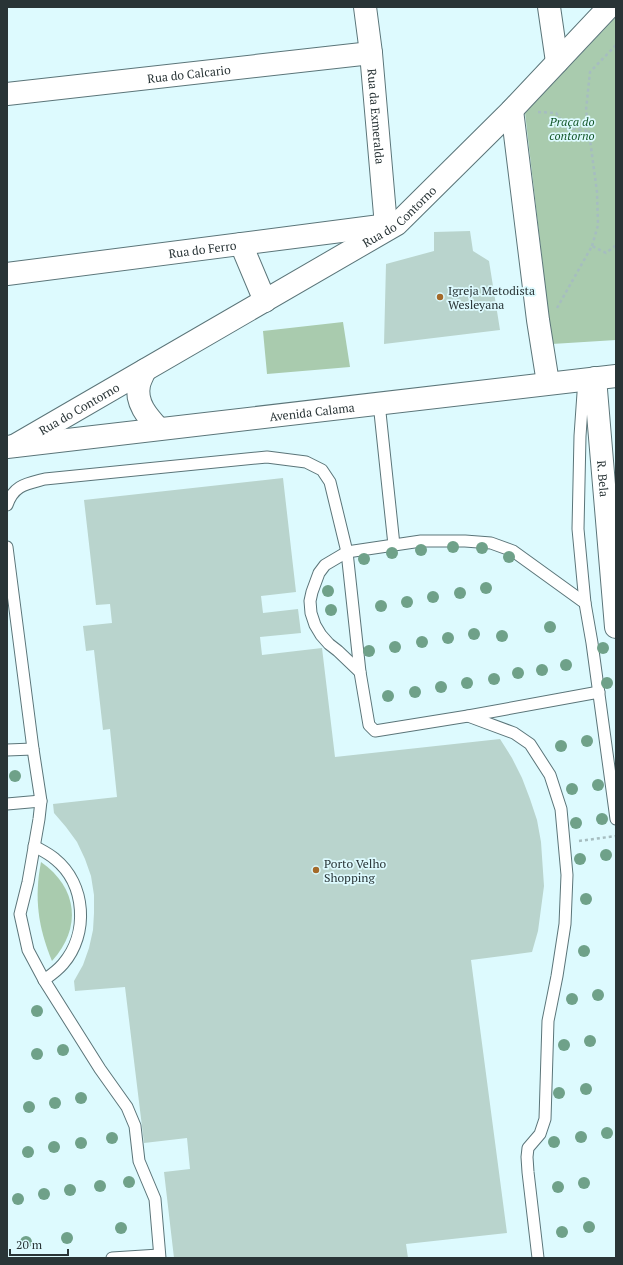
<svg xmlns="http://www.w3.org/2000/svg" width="623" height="1265" font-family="'PT Serif',serif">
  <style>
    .green { fill: #a9cbae }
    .building { fill: #b9d4cd }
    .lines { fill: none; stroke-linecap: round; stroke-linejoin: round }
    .service-casing { stroke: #5b7579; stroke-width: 13 }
    .minor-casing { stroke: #5b7579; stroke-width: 24 }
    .secondary-casing { stroke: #5b7579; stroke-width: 24 }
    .path { stroke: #a6bdc0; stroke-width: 2.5; stroke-dasharray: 3 3; stroke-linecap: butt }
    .service { stroke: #fff; stroke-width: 11 }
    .minor { stroke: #fff; stroke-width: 22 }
    .secondary { stroke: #fff; stroke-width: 22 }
    .tree { fill: #6fa189 }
    .poi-dot { fill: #a46a2a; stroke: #ddfafe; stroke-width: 1.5 }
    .labels { text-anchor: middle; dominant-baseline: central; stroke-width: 3.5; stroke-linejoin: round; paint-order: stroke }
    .street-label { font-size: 12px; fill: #293436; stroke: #ddfafe }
    .park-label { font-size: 12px; font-style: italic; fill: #15582a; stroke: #ddfafe }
    .poi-label { font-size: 12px; fill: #293436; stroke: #ddfafe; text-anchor: start }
  </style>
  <rect width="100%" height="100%" fill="#ddfafe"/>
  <!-- green -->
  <g class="green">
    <polygon points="616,17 616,340 552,344 525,113"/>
    <polygon points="343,322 350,367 267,374 263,331"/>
    <path d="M41,862C78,888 82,928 52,961C38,927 34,898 41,862Z"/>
  </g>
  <!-- building -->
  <g class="building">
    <polygon points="470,231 473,251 489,261 500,330 384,344 386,264 434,251 434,232"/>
    <polygon points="283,478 296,592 261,596 263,613 298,609 301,633 260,637 262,655 322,648 335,757 500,739 512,758 522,778 530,799 537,820 541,842 544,886 538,931 532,952 471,960 507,1233 406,1244 408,1258 174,1258 164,1172 190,1169 187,1138 144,1143 125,987 75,991 74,981 83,965 89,948 93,930 94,913 94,895 91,876 85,859 77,842 66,827 54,813 53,804 117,797 110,729 103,730 94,650 86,651 83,626 112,623 110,604 96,605 84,500"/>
  </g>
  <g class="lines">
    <!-- service casing -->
    <g class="service-casing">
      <g id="service">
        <polyline points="584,379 580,436 578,529 585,603 592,643 616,819"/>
        <polyline points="379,403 394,545"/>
        <path d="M7,505C14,485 26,484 45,479L267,457L306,462L322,470L330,482L347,552L360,672L369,725L375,731L468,716L599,692"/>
        <polyline points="7,547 33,749 41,801 39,819 28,882 20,914 28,950 44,980 100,1069 127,1107 135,1126 139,1161 155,1199 160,1258"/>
        <polyline points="360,672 338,651 329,644 321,635 315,625 311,613 310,601 312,592 319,573 325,565 347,552 421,541 465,541 491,543 513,551 585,603"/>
        <polyline points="468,716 514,733 530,744 550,775 561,809 567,875 565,924 557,976 548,1021 545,1119 540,1134 528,1148 527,1157 528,1172 538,1258"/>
        <polyline points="7,750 33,749"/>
        <polyline points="7,804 41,801"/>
        <path d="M34,846C41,850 48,853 55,859C86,884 89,934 63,964C57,971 51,975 44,980"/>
        <polyline points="112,1258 159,1255"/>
      </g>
    </g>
    <!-- minor casing -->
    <g class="minor-casing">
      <g id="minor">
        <path id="s1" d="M365,7L371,53L386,226"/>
        <polyline points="549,7 557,62"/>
        <path id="s2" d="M7,94L371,53"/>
        <polyline points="512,110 538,320 548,383"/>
        <polyline points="241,244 265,301"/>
        <path id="s3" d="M7,274L388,225"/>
        <path d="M145,370C143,375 140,380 139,385C135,403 148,417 159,429"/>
        <path id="s4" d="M595,378L616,627"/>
        <path id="s5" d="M14,446L397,224L512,110L609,7"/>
      </g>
    </g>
    <!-- secondary casing -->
    <g class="secondary-casing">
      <g id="secondary">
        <path id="s6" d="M7,447L616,376"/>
      </g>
    </g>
    <!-- path -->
    <g class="path">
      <polyline points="538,112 556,113 567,128 589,131"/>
      <polyline points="592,246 598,225 597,192 586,110 590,72 616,45"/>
      <polyline points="557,308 592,246 606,253 615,246 616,244"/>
      <polyline points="579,841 616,836"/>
    </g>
    <!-- service -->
    <use href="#service" class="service"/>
    <!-- minor -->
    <use href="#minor" class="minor"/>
    <!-- secondary -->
    <use href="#secondary" class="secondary"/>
  </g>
  <!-- trees -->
  <g class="tree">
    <circle cx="453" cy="547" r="6"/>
    <circle cx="482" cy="548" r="6"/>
    <circle cx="421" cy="550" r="6"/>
    <circle cx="392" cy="553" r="6"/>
    <circle cx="509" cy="557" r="6"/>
    <circle cx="364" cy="559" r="6"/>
    <circle cx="486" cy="588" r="6"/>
    <circle cx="328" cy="591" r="6"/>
    <circle cx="460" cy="593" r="6"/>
    <circle cx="433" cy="597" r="6"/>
    <circle cx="407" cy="602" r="6"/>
    <circle cx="381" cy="606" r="6"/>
    <circle cx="331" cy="610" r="6"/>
    <circle cx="550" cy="627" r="6"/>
    <circle cx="474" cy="634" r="6"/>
    <circle cx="502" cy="636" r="6"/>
    <circle cx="448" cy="638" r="6"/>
    <circle cx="422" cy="642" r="6"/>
    <circle cx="395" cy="647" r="6"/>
    <circle cx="603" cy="648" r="6"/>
    <circle cx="369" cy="651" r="6"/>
    <circle cx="566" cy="665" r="6"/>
    <circle cx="542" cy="670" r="6"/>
    <circle cx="518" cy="673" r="6"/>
    <circle cx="494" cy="679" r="6"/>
    <circle cx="467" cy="683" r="6"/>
    <circle cx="607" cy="683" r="6"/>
    <circle cx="441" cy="687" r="6"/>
    <circle cx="415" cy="692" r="6"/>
    <circle cx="388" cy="696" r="6"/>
    <circle cx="587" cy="741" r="6"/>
    <circle cx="561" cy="746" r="6"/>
    <circle cx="15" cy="776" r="6"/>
    <circle cx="598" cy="785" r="6"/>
    <circle cx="572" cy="789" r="6"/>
    <circle cx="602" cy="819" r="6"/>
    <circle cx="576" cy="823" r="6"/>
    <circle cx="606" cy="855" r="6"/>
    <circle cx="580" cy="859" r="6"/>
    <circle cx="586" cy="899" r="6"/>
    <circle cx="584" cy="951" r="6"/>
    <circle cx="598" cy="995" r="6"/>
    <circle cx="572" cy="999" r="6"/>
    <circle cx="37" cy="1011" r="6"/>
    <circle cx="590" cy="1041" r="6"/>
    <circle cx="564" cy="1045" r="6"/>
    <circle cx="63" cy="1050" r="6"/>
    <circle cx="37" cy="1054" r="6"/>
    <circle cx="586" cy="1089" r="6"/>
    <circle cx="559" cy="1093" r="6"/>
    <circle cx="81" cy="1098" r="6"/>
    <circle cx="55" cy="1103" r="6"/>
    <circle cx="29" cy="1107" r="6"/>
    <circle cx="607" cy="1133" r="6"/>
    <circle cx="581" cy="1137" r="6"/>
    <circle cx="112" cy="1138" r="6"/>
    <circle cx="554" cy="1142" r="6"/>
    <circle cx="81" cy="1143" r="6"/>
    <circle cx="54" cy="1147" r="6"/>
    <circle cx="28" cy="1152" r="6"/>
    <circle cx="129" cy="1182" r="6"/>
    <circle cx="584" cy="1183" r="6"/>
    <circle cx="100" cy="1186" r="6"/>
    <circle cx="558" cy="1187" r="6"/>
    <circle cx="70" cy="1190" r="6"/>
    <circle cx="44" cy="1194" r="6"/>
    <circle cx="18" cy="1199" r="6"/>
    <circle cx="589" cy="1227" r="6"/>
    <circle cx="121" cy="1228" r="6"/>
    <circle cx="562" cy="1232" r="6"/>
    <circle cx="67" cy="1238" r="6"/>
    <circle cx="26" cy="1242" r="6"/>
  </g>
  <!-- markers -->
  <g class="poi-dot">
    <circle cx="440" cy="297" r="4"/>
    <circle cx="316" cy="870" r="4"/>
  </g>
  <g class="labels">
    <!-- street labels -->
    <g class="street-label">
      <text stroke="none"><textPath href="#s2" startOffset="183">Rua do Calcario</textPath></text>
      <text stroke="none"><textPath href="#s1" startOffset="110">Rua da Exmeralda</textPath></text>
      <text stroke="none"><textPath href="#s5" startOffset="449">Rua do Contorno</textPath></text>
      <text stroke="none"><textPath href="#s3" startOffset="197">Rua do Ferro</textPath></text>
      <text stroke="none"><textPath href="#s5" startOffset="75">Rua do Contorno</textPath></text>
      <text stroke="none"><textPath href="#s6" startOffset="307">Avenida Calama</textPath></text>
      <text stroke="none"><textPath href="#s4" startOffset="101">R. Bela</textPath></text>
    </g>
    <!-- park labels -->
    <g class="park-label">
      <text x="572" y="121">Praça do<tspan x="572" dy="14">contorno</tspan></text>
    </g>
    <!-- poi labels -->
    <g class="poi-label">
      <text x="448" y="290">Igreja Metodista<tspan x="448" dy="14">Wesleyana</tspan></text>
      <text x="324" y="863">Porto Velho<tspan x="324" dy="14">Shopping</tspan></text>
    </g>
  </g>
  <!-- border -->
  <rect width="623" height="1265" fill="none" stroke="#293436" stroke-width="16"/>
  <!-- scale -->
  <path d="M10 1249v6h58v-6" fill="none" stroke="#293436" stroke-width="2"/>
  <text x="16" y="1249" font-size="12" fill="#293436" stroke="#ddfafe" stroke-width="3" paint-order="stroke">20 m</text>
</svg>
